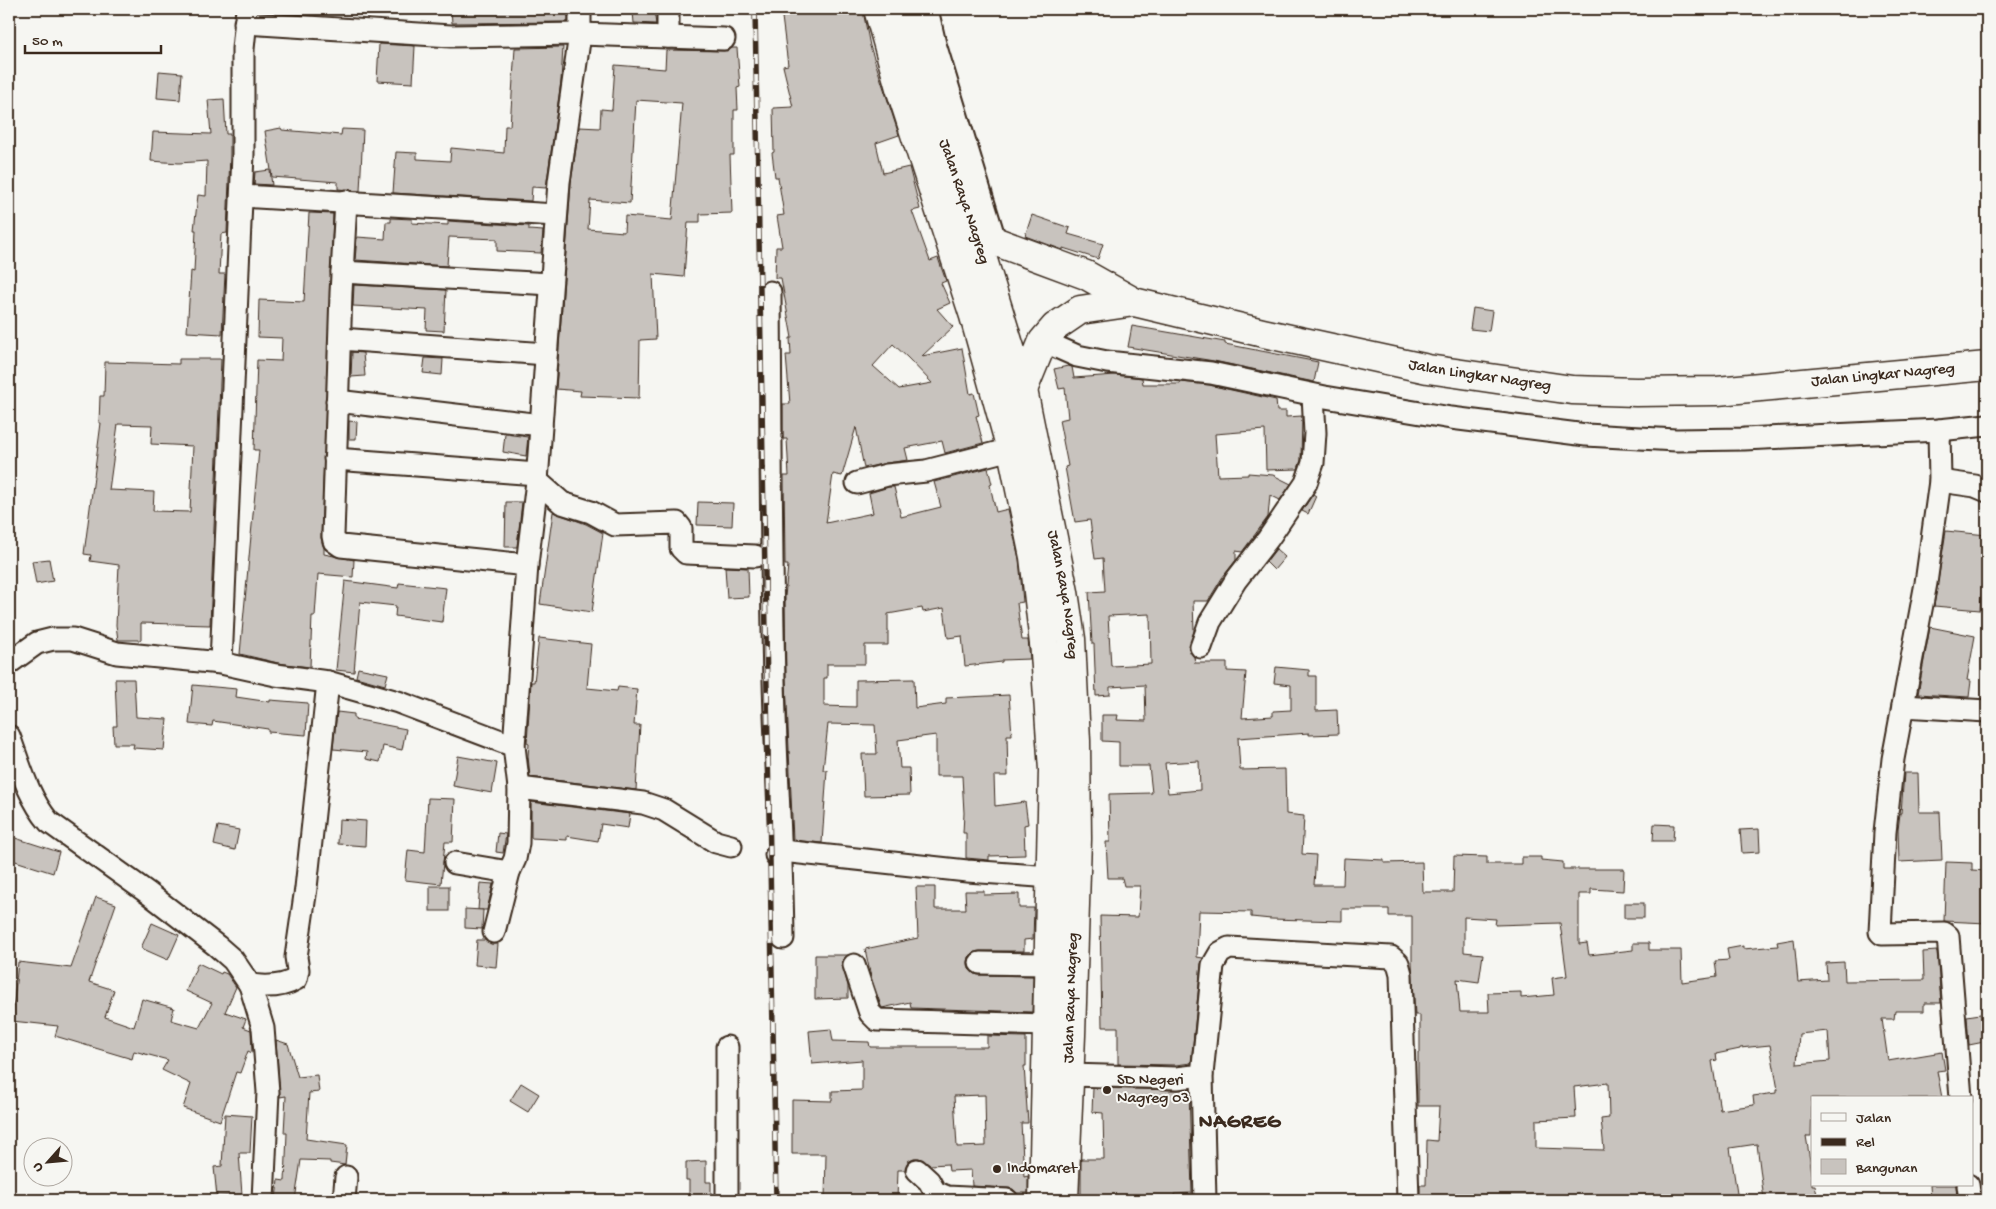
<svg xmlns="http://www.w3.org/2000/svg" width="1996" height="1209" font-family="'Gochi Hand',sans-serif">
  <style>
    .building { fill: #c8c3be; stroke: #3b2a1e; fill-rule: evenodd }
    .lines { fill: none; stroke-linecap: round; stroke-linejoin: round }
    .minor-casing { stroke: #3b2a1e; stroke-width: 25 }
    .highway-casing { stroke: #3b2a1e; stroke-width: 31 }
    .minor { stroke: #f6f6f2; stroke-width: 21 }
    .highway { stroke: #f6f6f2; stroke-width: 28 }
    .rail-casing { stroke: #3b2a1e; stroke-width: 5.5 }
    .rail { stroke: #f6f6f2; stroke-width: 4; stroke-dasharray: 11; stroke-linecap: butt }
    .poi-dot { fill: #3b2a1e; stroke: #f6f6f2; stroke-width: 2 }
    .labels { text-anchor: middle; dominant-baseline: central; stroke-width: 4; stroke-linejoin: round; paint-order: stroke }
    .street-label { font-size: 16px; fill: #3b2a1e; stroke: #f6f6f2 }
    .poi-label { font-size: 16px; fill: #3b2a1e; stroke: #f6f6f2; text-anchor: start }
    .district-label { font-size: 21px; font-weight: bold; letter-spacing: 1px; fill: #3b2a1e; stroke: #f6f6f2 }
  </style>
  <rect width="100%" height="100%" fill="#f6f6f2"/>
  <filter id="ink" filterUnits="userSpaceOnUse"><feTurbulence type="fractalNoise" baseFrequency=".02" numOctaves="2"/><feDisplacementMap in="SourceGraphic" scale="10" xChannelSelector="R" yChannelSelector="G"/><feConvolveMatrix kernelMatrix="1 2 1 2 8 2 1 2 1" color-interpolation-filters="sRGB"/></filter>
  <g filter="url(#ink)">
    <!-- building -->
    <g class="building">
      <polygon points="451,9 568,9 568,22 452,23"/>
      <path d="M781,9H858V12L863,11L870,46L899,135L876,143L883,173L909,167L920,209L912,211L930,261L938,258L946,281L941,283L950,303L937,309L953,327L922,356L962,348L970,394L974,393L979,415L976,416L983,443L945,453L942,441L905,448L908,460L886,463L864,468L856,427L842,476L833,474L826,523L873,513L869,493L889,487H894L901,517L941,507L934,482L988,468L992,484L990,485L996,512L1008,509L1019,559L1023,602L1017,603L1019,619L1022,640H1028L1030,659L1002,660V662L965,666L962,636L948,638L944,608L923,612L922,608L888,614V645H865V664H827V678H824V706L856,707V680L914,679L915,708L946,704V698L1009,695L1012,735H1007L1008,776H994L995,806L1025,802L1028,824L1024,825L1025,855L989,856V860L966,858V833H963L964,813L962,776H936V735L898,740L900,768H909L910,795L864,796L862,754H877L875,725L828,724L823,770H827L822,843L793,840L786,681L785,597L788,565H785L784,476H789L787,439H783V404H790L786,355H791L790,338H792L781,278H775L776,247H782L777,216L784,215L778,177H775L772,153L774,152L773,108L793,107L783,66L788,65ZM893,344L908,358L932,383L899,389L873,366Z"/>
      <polygon points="654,11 656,24 634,23 633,12"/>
      <polygon points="379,44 415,46 413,83 377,81"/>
      <polygon points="563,47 561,81 546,188 532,187 531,201 393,193 396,152 417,153 417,159 450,161 451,148 504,153 505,126 510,126 515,48"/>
      <path d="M732,48H737L740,87L737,88L738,110H734V155H730L732,213L700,214V222H688L684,277L653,274L656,339L640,340L639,398L580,396L581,391L556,389L571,183L579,127L600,128L601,109L612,110L615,65L665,69L666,50L724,51ZM636,100L682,103L672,220L625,216L624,232L588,229L590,200L630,203Z"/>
      <polygon points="159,71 182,73 180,100 157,98"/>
      <polygon points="224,99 226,134 230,134 230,154 227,233 221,234 219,274 225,274 222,334 187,332 191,271 194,272 196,230 194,230 198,195 206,196 207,161 179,163 151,161 153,132 211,134 208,100"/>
      <polygon points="281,128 282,130 341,135 342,129 363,130 360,191 338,189 338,182 272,177 265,131"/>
      <polygon points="270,170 272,185 254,184 255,172"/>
      <polygon points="309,213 333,214 321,538 324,548 324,554 354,560 353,577 318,574 315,616 312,616 310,667 278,663 240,654 259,450 254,450 257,360 281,361 282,338 258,337 259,300 304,302"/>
      <polygon points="1032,215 1070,228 1068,234 1103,244 1098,259 1063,248 1063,250 1025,236"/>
      <polygon points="391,218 412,219 412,223 448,225 448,221 529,226 529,230 543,231 541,253 497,251 497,239 449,237 447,266 355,260 357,237 385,239 386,222 391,222"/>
      <polygon points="354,285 446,290 444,331 426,330 427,310 353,306"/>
      <polygon points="1473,308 1492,311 1489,331 1470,329"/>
      <polygon points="1132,326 1225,342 1225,344 1318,362 1314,382 1214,361 1128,347"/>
      <polygon points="352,352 363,353 365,376 351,377"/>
      <polygon points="425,358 443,359 442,375 423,373"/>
      <path d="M179,359H221L210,625L141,623V640H118L116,625L119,565L90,561L91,555L84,554L101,423H99L100,396H104L105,362L179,364ZM118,424L152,425L151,444L193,446L190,512L153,511L154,492L109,490Z"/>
      <path d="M1068,366L1072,367L1074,378L1115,375L1142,378L1143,384H1180L1181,382L1209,385L1276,400L1277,411H1286V417L1302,416L1301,460L1298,469L1266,470L1265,430L1215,434L1218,476L1248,475V473L1273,475L1291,484L1280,500L1270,495L1268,517L1242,552L1236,551V560L1222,578L1208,601H1193L1194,631L1189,649L1194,657L1195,663H1227V671L1246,672L1242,718L1273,716V711L1291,710V685L1274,683L1276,667L1309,670V676H1316V711L1337,710L1338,734L1309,735V733L1238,738L1240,770L1285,769L1286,814L1304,816L1302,854L1316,855L1314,885H1343L1344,858L1384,860V863L1422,862L1423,892H1453L1454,856L1487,857V864H1522V857H1541V860L1563,862V869H1624L1623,891L1591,889V894H1579V944L1587,943L1589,955L1633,950V943H1649V950H1681L1682,982L1717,977L1715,961L1729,960L1727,949L1743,946V949L1778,946L1777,942L1794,939L1798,982L1827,980L1826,963L1844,962L1845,981L1924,980L1923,952L1937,951L1941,1003H1924V1011H1895L1894,1019H1882L1888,1061L1942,1052L1945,1070L1937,1071L1942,1098H1812L1811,1136H1806L1812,1173V1185H1815L1818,1200H1764L1757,1144L1730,1148L1738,1200L1420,1199V1185H1426L1427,1140L1437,1141L1439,1106H1418V1053H1420V1015H1415L1412,963V916H1389V909H1342V921L1271,919L1251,917V912L1199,911L1197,957L1203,958L1201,964L1191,1063L1176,1065L1118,1064V1027H1102L1100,916L1138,917L1140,886H1124L1122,878H1108L1106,842H1110L1109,794L1152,793L1149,766H1119V742L1102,741V715H1118L1117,720L1146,721L1145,685L1110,687V695L1096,696L1094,644H1092L1089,592L1105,591L1103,558L1095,559L1090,520L1075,522L1065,467L1068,466L1059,420L1068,418L1065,388L1059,389L1054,369ZM1150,614L1151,664L1111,666L1108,616ZM1199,761L1200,790L1168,793L1165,763ZM1464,917L1496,919L1495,925L1560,923L1567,976L1552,978L1554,995L1521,998V992L1488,993L1489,1012H1460L1457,979L1479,982L1483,954L1464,952ZM1828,1031L1830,1061L1797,1064L1799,1034ZM1770,1045L1778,1090H1776V1093L1753,1096L1754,1105L1720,1110L1712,1061L1717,1060L1716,1054L1740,1049V1048ZM1608,1083L1609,1118L1601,1119L1604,1150L1536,1148V1120L1576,1118L1574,1087Z"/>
      <polygon points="349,421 357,422 356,439 349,439"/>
      <polygon points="505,434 528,437 526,456 503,452"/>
      <polygon points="1313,494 1316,496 1308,514 1302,511"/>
      <polygon points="506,502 522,502 517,547 505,547"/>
      <polygon points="698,502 733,503 732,526 697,525"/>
      <polygon points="553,512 586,524 603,533 592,612 540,604"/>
      <polygon points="1946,531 1987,535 1986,564 1984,564 1980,610 1934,606"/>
      <polygon points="1276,549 1285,557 1274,570 1266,562"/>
      <polygon points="49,559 53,581 36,584 32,561"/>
      <polygon points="725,567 748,568 749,597 727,598"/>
      <polygon points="345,581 398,588 399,583 446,588 442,622 395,616 396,606 360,602 354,672 336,670"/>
      <polygon points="1930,627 1975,636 1967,680 1971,681 1969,697 1918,694"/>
      <polygon points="539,638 591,644 587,688 617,691 618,687 637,689 634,725 640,725 636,790 530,777 528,756 529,744 527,743 531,682 534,682"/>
      <polygon points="358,668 388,674 385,685 356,677"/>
      <polygon points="115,679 134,679 136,717 167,719 164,750 133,748 134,744 114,744 113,726 117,726"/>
      <polygon points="193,685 237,689 236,697 270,702 270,700 308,703 306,735 268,732 268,729 213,721 212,726 189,724"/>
      <polygon points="337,712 354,714 354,719 406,729 402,750 383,746 380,762 366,759 367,752 333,749"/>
      <polygon points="458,756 497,763 492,793 453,786"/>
      <polygon points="1904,773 1918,773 1919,812 1940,812 1942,860 1899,862 1898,830 1900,813 1901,813"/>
      <polygon points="428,798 455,799 453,842 445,842 441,884 405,880 408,850 425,852"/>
      <polygon points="531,802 630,814 628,828 601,824 598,841 567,836 567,840 531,838"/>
      <polygon points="339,819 366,821 365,846 338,844"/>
      <polygon points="1654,824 1674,825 1673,841 1653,841"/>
      <polygon points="218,826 239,830 235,850 214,845"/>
      <polygon points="1759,829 1760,852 1742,853 1740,830"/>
      <polygon points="498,833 506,834 503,853 496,852"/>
      <polygon points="9,836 59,852 53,873 9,859"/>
      <polygon points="1946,862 1972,863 1972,870 1987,871 1987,923 1944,921"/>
      <polygon points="480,883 493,884 487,910 478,910"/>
      <rect x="430" y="886" width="19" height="25"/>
      <polygon points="916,887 935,887 935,909 966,909 965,891 984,891 984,895 1019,894 1019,908 1034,908 1033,939 1024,940 1024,951 980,951 974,952 969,957 968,962 969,969 974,974 979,975 1033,976 1032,1012 911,1008 910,1002 882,1008 881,1006 871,977 865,949 918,938"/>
      <polygon points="96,897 116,904 89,982 114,990 105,1017 134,1027 142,999 174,1008 171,1020 199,1028 212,1003 186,991 198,963 221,974 222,972 227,974 236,987 225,1012 246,1019 243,1027 251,1030 252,1053 248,1051 240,1073 236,1072 220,1121 183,1108 191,1084 162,1070 168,1060 134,1051 132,1059 55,1036 58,1026 12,1021 18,962 71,968"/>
      <rect x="1624" y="903" width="20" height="15"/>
      <polygon points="465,909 483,910 482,929 465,928"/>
      <polygon points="152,923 179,935 168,960 141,948"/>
      <polygon points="477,940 485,940 491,944 498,944 496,967 475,965"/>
      <polygon points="815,955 848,955 842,963 848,986 848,998 815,999"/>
      <polygon points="1987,1013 1987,1037 1983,1038 1984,1042 1969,1045 1967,1016"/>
      <path d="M831,1029L833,1041L869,1042L870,1047H987V1036L1026,1037V1066H1024L1028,1123H1021L1024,1177L1028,1176V1193H1017L1013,1189L1008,1188L972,1186L971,1170L949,1171L948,1164L930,1165L919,1158H914L908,1161L905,1170H898L897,1200H825L826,1154H792V1100L832,1101V1091L862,1090V1060L812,1064L809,1031ZM985,1095L986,1146L957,1147L954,1096Z"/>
      <polygon points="276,1040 288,1044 298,1077 317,1075 319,1092 309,1093 306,1139 347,1145 345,1165 330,1163 330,1161 301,1160 295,1200 276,1200 278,1180 285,1181 287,1133 284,1133 286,1096 280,1097"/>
      <polygon points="521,1083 539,1094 528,1112 510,1101"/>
      <polygon points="1093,1088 1177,1090 1189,1089 1192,1193 1174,1194 1175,1200 1118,1200 1118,1196 1081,1195 1081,1159 1104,1159 1103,1113 1092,1112"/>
      <polygon points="225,1114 252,1116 250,1153 239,1153 242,1195 217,1197 214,1167 222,1166"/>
      <polygon points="706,1161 706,1182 711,1182 711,1197 689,1197 689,1180 686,1180 686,1162"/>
      <polygon points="1930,1185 1956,1185 1957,1200 1931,1200"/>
    </g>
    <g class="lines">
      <!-- minor casing -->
      <g class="minor-casing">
        <g id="minor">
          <polyline points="927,9 935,44 995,240"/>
          <polyline points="245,23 451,36 580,34 724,39"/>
          <polyline points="668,37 668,9"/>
          <polyline points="242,196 556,215"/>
          <polyline points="346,201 341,293 333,536 334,541 341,546 527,565"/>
          <polyline points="342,272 551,284"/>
          <path d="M770,292C771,422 771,552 774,681C776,767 782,852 783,938"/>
          <polyline points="340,339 546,354"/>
          <polyline points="1043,341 1077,356 1107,362 1211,373 1325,397 1451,418 1586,435 1676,440 1744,439 1939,430 1987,425"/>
          <polyline points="337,401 541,425"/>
          <polyline points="1939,430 1940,481 1926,583 1893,759 1885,832 1880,932 1882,934 1944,933 1948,936 1961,1098"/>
          <polyline points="335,459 537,474"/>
          <polyline points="537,481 562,503 591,512 615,525 677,523 681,528 681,548 686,553 755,556"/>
          <polyline points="1940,481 1975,486 1987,491"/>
          <polyline points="857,483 887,475 926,471 1011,449"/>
          <polyline points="1201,647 1210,622 1236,580 1268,539 1306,483 1313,463 1315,433 1313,395"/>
          <polyline points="9,663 37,643 53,639 73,639 117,653 221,663 276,675 328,682 398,702 514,746 519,788 518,843 515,859 509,872 494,932"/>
          <polyline points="221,663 243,154 243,49 247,9"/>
          <polyline points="1903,706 1987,711"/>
          <path d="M9,736C20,766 28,797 49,822L148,893L217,946L233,960L250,985C265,987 283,987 296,979L298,970L296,957L306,888L328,682"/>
          <polyline points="514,746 527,565 537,481 559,182 580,34 580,9"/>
          <polyline points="519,788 643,803 664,810 716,842 731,846"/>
          <polyline points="776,855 782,851 967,871 1051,877"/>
          <polyline points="455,863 509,872"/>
          <polyline points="980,963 1049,964"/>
          <polyline points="854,965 870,1013 877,1020 1047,1025"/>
          <polyline points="250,985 263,1028 268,1092 263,1200"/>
          <polyline points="1070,1075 1177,1078 1202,1075 1213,965 1220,953 1229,948 1391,957 1398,963 1401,974 1408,1200"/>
          <polyline points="1202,1075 1205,1200"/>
          <polyline points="917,1170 929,1181 935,1192 947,1197 1007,1200"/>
          <polyline points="1968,1185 1970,1200"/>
          <polyline points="344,1200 346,1177"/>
          <polyline points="727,1200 727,1047"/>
        </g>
      </g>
      <!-- highway casing -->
      <g class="highway-casing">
        <g id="highway">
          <polyline points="878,9 900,88 974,316 1014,460 1034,557 1045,653 1053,770 1043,1200"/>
          <path id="s1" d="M904,9L923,83L975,234L1023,390L1064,592L1071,639L1076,741L1077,839L1071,1035L1064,1200"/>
          <polyline points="975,234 1086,275 1134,302"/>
          <path id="s2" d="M1023,390L1043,341L1055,327L1080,310L1134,302L1263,333L1428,369L1572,390L1636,392L1717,391L1987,366"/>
        </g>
      </g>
      <!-- minor -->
      <use href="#minor" class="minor"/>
      <!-- highway -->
      <use href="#highway" class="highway"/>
      <!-- rail casing -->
      <g class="rail-casing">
        <polyline id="rail" points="755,9 776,1200"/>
      </g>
      <!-- rail -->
      <use href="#rail" class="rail"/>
    </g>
  </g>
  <!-- markers -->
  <g class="poi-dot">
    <circle cx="1107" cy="1090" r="5"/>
    <circle cx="997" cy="1169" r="5"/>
  </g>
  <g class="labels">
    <!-- street labels -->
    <g class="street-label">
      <text stroke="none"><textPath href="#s1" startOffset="202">Jalan Raya Nagreg</textPath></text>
      <text stroke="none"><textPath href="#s2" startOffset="510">Jalan Lingkar Nagreg</textPath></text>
      <text stroke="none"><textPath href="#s2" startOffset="915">Jalan Lingkar Nagreg</textPath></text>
      <text stroke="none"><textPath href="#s1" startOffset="608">Jalan Raya Nagreg</textPath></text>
      <text transform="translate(1072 998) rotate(-88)">Jalan Raya Nagreg</text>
    </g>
    <!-- poi labels -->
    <g class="poi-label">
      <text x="1117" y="1081">SD Negeri<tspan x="1117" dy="18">Nagreg 03</tspan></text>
      <text x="1007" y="1169">Indomaret</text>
    </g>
    <!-- district labels -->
    <g class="district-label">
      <text x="1240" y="1123">NAGREG</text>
    </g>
  </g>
  <!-- margin -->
  <rect width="1996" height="1209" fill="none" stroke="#f6f6f2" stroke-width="30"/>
  <rect x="15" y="15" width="1966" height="1179" fill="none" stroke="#3b2a1e" stroke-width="2" filter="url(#ink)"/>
  <!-- legend -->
  <rect x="1811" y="1096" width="162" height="90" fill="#f6f6f2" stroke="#aba49d"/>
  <rect x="1821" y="1113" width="25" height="8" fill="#f6f6f2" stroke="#aba49d"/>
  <text x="1856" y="1122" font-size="15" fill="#3b2a1e">Jalan</text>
  <rect x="1821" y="1138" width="25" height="8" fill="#3b2a1e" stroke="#aba49d"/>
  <text x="1856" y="1146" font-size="15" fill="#3b2a1e">Rel</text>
  <rect x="1821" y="1159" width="25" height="15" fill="#c8c3be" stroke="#aba49d"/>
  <text x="1856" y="1172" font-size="15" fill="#3b2a1e">Bangunan</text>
  <!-- north arrow -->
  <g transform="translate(48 1162) rotate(243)"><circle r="24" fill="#f6f6f2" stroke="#aba49d"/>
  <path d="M0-4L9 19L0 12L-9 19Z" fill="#3b2a1e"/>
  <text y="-8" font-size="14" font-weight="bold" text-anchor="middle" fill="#3b2a1e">U</text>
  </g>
  <!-- scale -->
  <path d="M25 45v8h136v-8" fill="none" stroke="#3b2a1e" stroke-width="2.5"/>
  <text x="32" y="45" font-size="15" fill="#3b2a1e" stroke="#f6f6f2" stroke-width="4" paint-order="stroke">50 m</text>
</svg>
